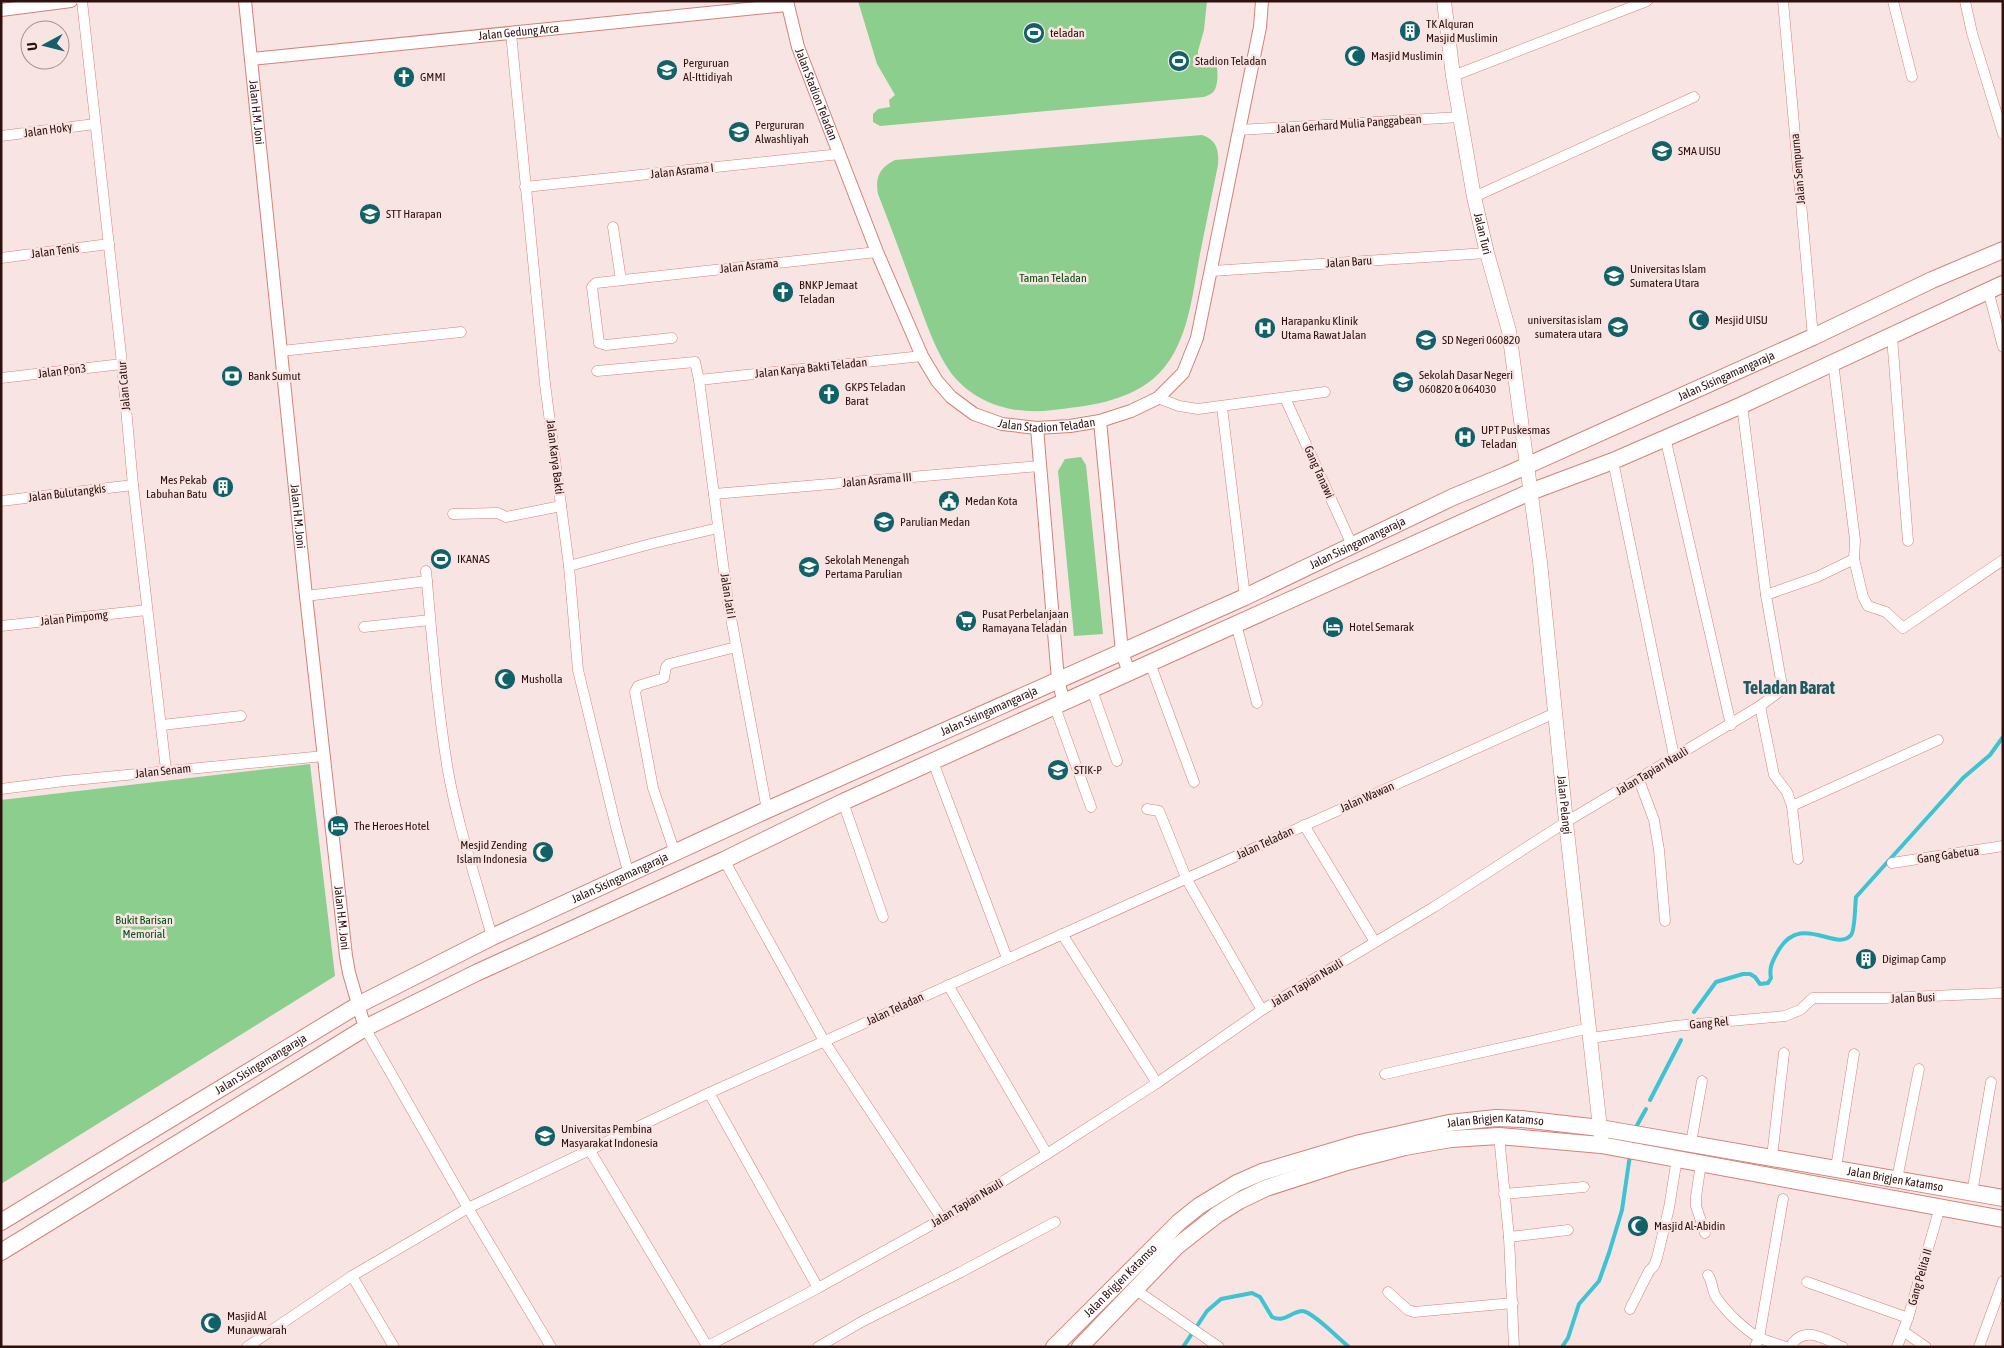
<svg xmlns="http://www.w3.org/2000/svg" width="2004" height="1348" font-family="'Asap Condensed',sans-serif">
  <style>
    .green { fill: #8bce8e }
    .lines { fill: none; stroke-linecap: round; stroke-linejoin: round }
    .stream { stroke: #3dc3d1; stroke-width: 4 }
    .minor-casing { stroke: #d58078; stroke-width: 11 }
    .tertiary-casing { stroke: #d58078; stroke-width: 14 }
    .secondary-casing { stroke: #d58078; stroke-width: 15 }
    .primary-casing { stroke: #d58078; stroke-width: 18 }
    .minor { stroke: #fff; stroke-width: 10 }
    .tertiary { stroke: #fff; stroke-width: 12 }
    .secondary { stroke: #fff; stroke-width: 14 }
    .primary { stroke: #fff; stroke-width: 16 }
    .labels { text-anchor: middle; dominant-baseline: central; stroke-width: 5; stroke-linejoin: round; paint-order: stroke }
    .poi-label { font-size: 12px; fill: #30100e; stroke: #f8e5e3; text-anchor: start }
    .street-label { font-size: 12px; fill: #30100e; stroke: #f8e5e3 }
    .park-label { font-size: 12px; fill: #025014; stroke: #f8e5e3 }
    .district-label { font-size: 18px; font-weight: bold; fill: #215b62; stroke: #f8e5e3 }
  </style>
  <rect width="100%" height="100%" fill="#f8e5e3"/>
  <!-- green -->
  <g class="green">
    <path d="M858,1H1207L1204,30L1198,51V57H1209L1215,59C1218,66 1219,84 1214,91C1212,94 1208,95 1204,97L880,126L873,122V114L878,109L890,107L889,100L895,95L877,64Z"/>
    <path d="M1202,135C1217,140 1219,150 1218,165C1212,194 1206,224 1200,254C1192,296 1188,350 1153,379C1125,402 1088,406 1053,410C1015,415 976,405 951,373C936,352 927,325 918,301C905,265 892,230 878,194C875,178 879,168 895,160Z"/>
    <polygon points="1081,457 1086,465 1103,634 1074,636 1058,471 1065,459"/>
    <polygon points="310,764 335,976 1,1184 1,800"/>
  </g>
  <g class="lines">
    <!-- stream -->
    <g class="stream">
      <path d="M1694,1012L1716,982L1743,974H1750L1755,977L1760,984L1768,983L1771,978C1769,968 1772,962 1777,953C1800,910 1836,953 1851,935C1855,931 1855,905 1856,897L1963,778L1990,755L2003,737"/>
      <polyline points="1650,1100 1681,1040"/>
      <polyline points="1635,1129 1646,1109"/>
      <path d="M1183,1347L1207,1311L1221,1299L1252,1293L1260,1297L1272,1317C1285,1323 1290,1312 1302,1311C1312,1311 1339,1339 1349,1347"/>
      <polyline points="1562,1347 1568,1338 1579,1304 1599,1281 1609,1253 1622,1210 1630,1155"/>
    </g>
    <!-- minor casing -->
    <g class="minor-casing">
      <g id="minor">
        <polyline points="82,1 122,364 133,485 166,770"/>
        <polyline points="1783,1 1813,337"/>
        <polyline points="1893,1 1912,77"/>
        <polyline points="1965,1 1972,33 2003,134"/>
        <polyline points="511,33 545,384 569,566 578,670 616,827 629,875"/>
        <polyline points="1453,76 1647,1"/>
        <polyline points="1239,130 1460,117"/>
        <polyline points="1,136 95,124"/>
        <polyline points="525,187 840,154"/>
        <polyline points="1474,197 1694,97"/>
        <polyline points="613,227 621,280"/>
        <polyline points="1,258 109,244"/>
        <polyline points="1212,271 1487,253"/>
        <polyline points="1988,290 2003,347"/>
        <polyline points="1892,337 1908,541"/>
        <polyline points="672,338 606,345 599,343 592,287 596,283 877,252"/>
        <polyline points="281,351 461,332"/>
        <polyline points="597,371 695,362 699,380 728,602 767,810"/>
        <polyline points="1,378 122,364"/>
        <polyline points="699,380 922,356"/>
        <polyline points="1158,398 1179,406 1198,409 1325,392"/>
        <polyline points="1285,398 1352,545"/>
        <polyline points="1222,407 1245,597"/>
        <polyline points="1665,437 1731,725"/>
        <polyline points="1613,461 1674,756"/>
        <polyline points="714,494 1040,466"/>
        <polyline points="1,501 133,485"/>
        <polyline points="453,514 498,513 506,517 561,506"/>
        <polyline points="1854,559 1863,597 1868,606 1886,612 1903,628 2003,560"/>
        <polyline points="569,566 654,543 718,528"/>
        <path d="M426,571C432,638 437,705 448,771C458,827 477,882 492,937"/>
        <polyline points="1766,595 1817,577 1854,559 1855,540 1833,362"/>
        <polyline points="306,596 427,581"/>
        <polyline points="1236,624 1257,703"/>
        <polyline points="1,626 147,610"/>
        <polyline points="364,627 430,620"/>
        <polyline points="1150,663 1194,782"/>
        <polyline points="1092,690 1117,761"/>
        <polyline points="1760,706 1774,775 1787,792 1792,806 1938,740"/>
        <polyline points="1055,707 1091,807"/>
        <polyline points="162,725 241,716"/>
        <polyline points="933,762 1007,958"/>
        <polyline points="1639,780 1654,820 1659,850 1665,921"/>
        <polyline points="1,789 64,781 324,756"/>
        <polyline points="843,802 883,917"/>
        <polyline points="1792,806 1798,859"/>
        <polyline points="1147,809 1159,811 1187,880 1262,1010"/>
        <polyline points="1304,825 1375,942"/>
        <polyline points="675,853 653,788 635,692 638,686 664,678 666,667 669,664 736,647"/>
        <polyline points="724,860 824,1041 942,1219"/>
        <polyline points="1892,863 2003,846"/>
        <polyline points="1062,934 1157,1083"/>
        <polyline points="948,985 1047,1154"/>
        <polyline points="365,1028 468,1208 551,1347"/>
        <polyline points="1591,1038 1675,1026 1785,1016 1800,1010 1813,998 1884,998 2003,993"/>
        <polyline points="1385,1074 1590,1028"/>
        <polyline points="709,1093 818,1288 942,1219 1047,1154 1157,1083 1262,1010 1434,907 1566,822 1760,706 1780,691 1782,686 1766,595 1742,405"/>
        <polyline points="1499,1136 1509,1237 1514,1347"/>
        <polyline points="1691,1143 1702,1081"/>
        <polyline points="589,1149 707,1346"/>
        <polyline points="1772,1157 1784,1053"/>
        <polyline points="1701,1163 1696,1197 1696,1206 1705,1233"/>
        <polyline points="1836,1168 1854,1054"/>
        <polyline points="1897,1179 1919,1069"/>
        <polyline points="1972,1193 1991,1082"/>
        <polyline points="1504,1194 1584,1187"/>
        <polyline points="1509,1237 1568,1230"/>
        <path d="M1708,1275C1713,1283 1712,1291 1716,1297C1726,1312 1744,1329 1759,1338L1783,1199"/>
        <polyline points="352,1276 394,1347"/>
        <polyline points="1807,1282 1908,1318"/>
        <polyline points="1136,1290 1219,1347"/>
        <polyline points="1388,1292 1408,1310 1414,1312 1513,1303"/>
        <polyline points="1630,1309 1649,1271 1654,1266 1657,1258 1669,1208 1677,1158"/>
        <polyline points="1903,1331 1926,1347"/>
        <polyline points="247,1347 352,1276 468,1208 709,1093 1555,713"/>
        <polyline points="706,1347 818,1288"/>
        <polyline points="818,1347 863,1321 961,1272 1055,1222"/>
        <polyline points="1755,1347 1759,1338 1786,1347"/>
        <path d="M1790,1347C1804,1324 1824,1339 1843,1347"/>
        <polyline points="1897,1347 1908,1318 1940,1207"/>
        <polyline points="1979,1347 2003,1281"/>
      </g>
    </g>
    <!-- tertiary casing -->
    <g class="tertiary-casing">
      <g id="tertiary">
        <path id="s1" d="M245,1L306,596L346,956L349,973L365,1028"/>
        <path id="s2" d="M787,1L798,47L877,252L922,356L937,381L951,397L974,414L1002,424L1037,428L1070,426L1100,421L1131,411L1158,398L1183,373L1197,338L1260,27L1262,1"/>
        <polyline points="1,10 71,1"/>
        <path id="s3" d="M251,59L787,5"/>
        <polyline points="1100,421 1122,652 1129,673"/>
        <polyline points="1037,428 1058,680 1064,703"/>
      </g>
    </g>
    <!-- secondary casing -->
    <g class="secondary-casing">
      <g id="secondary">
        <path id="s4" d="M1444,1L1453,76L1474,197L1487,253L1509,331L1540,562L1566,822L1601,1137"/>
      </g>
    </g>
    <!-- primary casing -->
    <g class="primary-casing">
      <g id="primary">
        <path id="s5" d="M1,1222L358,1005L492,937L767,810L1245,597L1453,497L1506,475L1813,337L1932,280L2003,250"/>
        <polyline points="1,1252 365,1028 476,973 724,860 843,802 1150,663 1530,492 1613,461 1742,405 2003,284"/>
        <path id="s6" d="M1054,1347L1179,1222L1199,1206L1237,1183L1262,1172L1360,1143L1449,1123L1496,1118L1522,1119L1600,1128L2003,1198"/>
        <polyline points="1080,1347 1176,1247 1218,1214 1239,1201 1266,1188 1347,1162 1405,1147 1451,1139 1499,1136 1601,1145 2003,1219"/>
      </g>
    </g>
    <!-- minor -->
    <use href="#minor" class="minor"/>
    <!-- tertiary -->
    <use href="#tertiary" class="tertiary"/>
    <!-- secondary -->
    <use href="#secondary" class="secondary"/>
    <!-- primary -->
    <use href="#primary" class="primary"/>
  </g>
  <!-- icons -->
  <defs>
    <g id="building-disc" transform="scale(1.125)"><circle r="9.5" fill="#116169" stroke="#f8e5e3"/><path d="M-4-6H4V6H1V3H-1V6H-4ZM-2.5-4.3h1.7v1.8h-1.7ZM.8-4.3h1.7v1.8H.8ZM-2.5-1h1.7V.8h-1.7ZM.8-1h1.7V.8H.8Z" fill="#fff"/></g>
    <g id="stadium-disc" transform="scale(1.125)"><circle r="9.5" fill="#116169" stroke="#f8e5e3"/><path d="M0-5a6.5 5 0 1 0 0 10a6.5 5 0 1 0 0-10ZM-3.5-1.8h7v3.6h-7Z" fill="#fff"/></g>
    <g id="mosque-disc" transform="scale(1.125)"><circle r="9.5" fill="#116169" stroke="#f8e5e3"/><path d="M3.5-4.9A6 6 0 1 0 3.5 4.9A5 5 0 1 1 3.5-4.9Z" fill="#fff"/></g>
    <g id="school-disc" transform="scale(1.125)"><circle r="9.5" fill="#116169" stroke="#f8e5e3"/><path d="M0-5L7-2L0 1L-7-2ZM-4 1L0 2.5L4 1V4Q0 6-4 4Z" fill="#fff"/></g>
    <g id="church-disc" transform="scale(1.125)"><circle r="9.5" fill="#116169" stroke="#f8e5e3"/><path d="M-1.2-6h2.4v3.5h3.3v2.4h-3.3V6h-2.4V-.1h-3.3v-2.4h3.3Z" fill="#fff"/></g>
    <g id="university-disc" transform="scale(1.125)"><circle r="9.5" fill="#116169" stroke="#f8e5e3"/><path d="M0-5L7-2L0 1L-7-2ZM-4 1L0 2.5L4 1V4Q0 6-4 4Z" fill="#fff"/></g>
    <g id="hospital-disc" transform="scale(1.125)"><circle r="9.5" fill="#116169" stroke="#f8e5e3"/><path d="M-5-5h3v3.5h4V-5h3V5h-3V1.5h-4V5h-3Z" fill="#fff"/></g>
    <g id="bank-disc" transform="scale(1.125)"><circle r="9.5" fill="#116169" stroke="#f8e5e3"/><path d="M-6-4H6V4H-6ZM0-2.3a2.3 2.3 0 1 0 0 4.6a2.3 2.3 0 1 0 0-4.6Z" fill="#fff"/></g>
    <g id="civic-disc" transform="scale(1.125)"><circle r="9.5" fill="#116169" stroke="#f8e5e3"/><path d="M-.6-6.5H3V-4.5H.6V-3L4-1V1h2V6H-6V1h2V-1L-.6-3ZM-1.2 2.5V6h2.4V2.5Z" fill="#fff"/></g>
    <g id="supermarket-disc" transform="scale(1.125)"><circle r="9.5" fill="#116169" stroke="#f8e5e3"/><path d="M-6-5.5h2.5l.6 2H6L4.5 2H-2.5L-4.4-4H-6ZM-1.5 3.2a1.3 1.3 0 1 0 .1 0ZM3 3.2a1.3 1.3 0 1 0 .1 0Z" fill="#fff"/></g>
    <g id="hotel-disc" transform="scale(1.125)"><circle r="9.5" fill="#116169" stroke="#f8e5e3"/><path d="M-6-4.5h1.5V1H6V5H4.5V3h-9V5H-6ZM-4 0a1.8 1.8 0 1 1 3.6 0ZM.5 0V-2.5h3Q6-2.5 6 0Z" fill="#fff"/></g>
  </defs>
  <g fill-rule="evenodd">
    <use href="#building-disc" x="1410" y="31"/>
    <use href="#stadium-disc" x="1034" y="33"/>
    <use href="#mosque-disc" x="1355" y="56"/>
    <use href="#stadium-disc" x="1179" y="61"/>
    <use href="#school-disc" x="667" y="70"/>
    <use href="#church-disc" x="404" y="77"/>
    <use href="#school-disc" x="739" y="132"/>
    <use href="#school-disc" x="1662" y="151"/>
    <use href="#university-disc" x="370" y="214"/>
    <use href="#university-disc" x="1614" y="276"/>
    <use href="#church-disc" x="783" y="292"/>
    <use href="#mosque-disc" x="1699" y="320"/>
    <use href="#school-disc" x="1618" y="327"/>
    <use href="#hospital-disc" x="1265" y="328"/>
    <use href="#school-disc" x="1426" y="340"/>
    <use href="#bank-disc" x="232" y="376"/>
    <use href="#school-disc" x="1403" y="382"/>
    <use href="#church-disc" x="829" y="394"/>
    <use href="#hospital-disc" x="1465" y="437"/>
    <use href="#building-disc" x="223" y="487"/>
    <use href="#civic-disc" x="949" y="501"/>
    <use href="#school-disc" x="884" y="522"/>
    <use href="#stadium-disc" x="441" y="559"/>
    <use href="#school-disc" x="809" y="567"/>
    <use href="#supermarket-disc" x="966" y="621"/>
    <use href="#hotel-disc" x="1333" y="627"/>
    <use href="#mosque-disc" x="505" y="679"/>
    <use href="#university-disc" x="1058" y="770"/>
    <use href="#hotel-disc" x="338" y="826"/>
    <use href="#mosque-disc" x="543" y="852"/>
    <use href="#building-disc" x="1866" y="959"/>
    <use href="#university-disc" x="545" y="1136"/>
    <use href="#mosque-disc" x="1638" y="1226"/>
    <use href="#mosque-disc" x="211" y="1323"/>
  </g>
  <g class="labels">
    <!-- poi labels -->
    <g class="poi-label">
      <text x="1426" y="24">TK Alquran<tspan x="1426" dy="14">Masjid Muslimin</tspan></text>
      <text x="1050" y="33">teladan</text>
      <text x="1371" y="56">Masjid Muslimin</text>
      <text x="1195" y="61">Stadion Teladan</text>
      <text x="683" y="63">Perguruan<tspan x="683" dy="14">Al-Ittidiyah</tspan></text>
      <text x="420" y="77">GMMI</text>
      <text x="755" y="125">Pergururan<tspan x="755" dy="14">Alwashliyah</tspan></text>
      <text x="1678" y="151">SMA UISU</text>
      <text x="386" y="214">STT Harapan</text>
      <text x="1630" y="269">Universitas Islam<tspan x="1630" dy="14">Sumatera Utara</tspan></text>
      <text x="799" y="285">BNKP Jemaat<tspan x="799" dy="14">Teladan</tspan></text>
      <text x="1602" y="320" text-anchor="end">universitas islam<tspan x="1602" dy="14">sumatera utara</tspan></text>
      <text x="1715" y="320">Mesjid UISU</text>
      <text x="1281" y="321">Harapanku Klinik<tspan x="1281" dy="14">Utama Rawat Jalan</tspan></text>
      <text x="1442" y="340">SD Negeri 060820</text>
      <text x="1419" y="375">Sekolah Dasar Negeri<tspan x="1419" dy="14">060820 &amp; 064030</tspan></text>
      <text x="248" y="376">Bank Sumut</text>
      <text x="845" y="387">GKPS Teladan<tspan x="845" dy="14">Barat</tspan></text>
      <text x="1481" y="430">UPT Puskesmas<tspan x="1481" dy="14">Teladan</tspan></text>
      <text x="207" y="480" text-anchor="end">Mes Pekab<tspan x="207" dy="14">Labuhan Batu</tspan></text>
      <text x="965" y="501">Medan Kota</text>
      <text x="900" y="522">Parulian Medan</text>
      <text x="457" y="559">IKANAS</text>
      <text x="825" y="560">Sekolah Menengah<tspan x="825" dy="14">Pertama Parulian</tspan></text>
      <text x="982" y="614">Pusat Perbelanjaan<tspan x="982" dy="14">Ramayana Teladan</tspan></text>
      <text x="1349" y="627">Hotel Semarak</text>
      <text x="521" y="679">Musholla</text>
      <text x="1074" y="770">STIK-P</text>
      <text x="354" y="826">The Heroes Hotel</text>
      <text x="527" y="845" text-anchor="end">Mesjid Zending<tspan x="527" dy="14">Islam Indonesia</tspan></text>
      <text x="1882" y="959">Digimap Camp</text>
      <text x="561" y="1129">Universitas Pembina<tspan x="561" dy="14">Masyarakat Indonesia</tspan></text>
      <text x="1654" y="1226">Masjid Al-Abidin</text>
      <text x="227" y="1316">Masjid Al<tspan x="227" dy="14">Munawwarah</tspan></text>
    </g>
    <!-- street labels -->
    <g class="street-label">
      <text stroke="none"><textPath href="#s3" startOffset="269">Jalan Gedung Arca</textPath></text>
      <text stroke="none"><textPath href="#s2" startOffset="98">Jalan Stadion Teladan</textPath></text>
      <text stroke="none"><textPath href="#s1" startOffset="112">Jalan H.M. Joni</textPath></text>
      <text transform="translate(1349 124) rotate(-4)">Jalan Gerhard Mulia Panggabean</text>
      <text transform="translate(48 130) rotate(-8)">Jalan Hoky</text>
      <text transform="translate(1798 169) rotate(-95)">Jalan Sempurna</text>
      <text transform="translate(682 171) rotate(-6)">Jalan Asrama I</text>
      <text stroke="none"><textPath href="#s4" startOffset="236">Jalan Turi</textPath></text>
      <text transform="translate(55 251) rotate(-7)">Jalan Tenis</text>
      <text transform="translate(1349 262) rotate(-4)">Jalan Baru</text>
      <text transform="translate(749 266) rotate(-6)">Jalan Asrama</text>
      <text transform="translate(811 368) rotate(-6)">Jalan Karya Bakti Teladan</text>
      <text transform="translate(62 371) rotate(-7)">Jalan Pon3</text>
      <text stroke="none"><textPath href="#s5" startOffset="1924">Jalan Sisingamangaraja</textPath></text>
      <text transform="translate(124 386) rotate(-95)">Jalan Catur</text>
      <text stroke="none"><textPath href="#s2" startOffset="534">Jalan Stadion Teladan</textPath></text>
      <text transform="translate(555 457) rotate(83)">Jalan Karya Bakti</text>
      <text transform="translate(1319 472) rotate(66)">Gang Tanawi</text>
      <text transform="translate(877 480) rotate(-5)">Jalan Asrama III</text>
      <text transform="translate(67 493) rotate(-7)">Jalan Bulutangkis</text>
      <text stroke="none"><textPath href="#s1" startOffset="518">Jalan H.M. Joni</textPath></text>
      <text stroke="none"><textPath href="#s5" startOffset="1519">Jalan Sisingamangaraja</textPath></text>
      <text transform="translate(728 596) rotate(81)">Jalan Jati I</text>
      <text transform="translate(74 618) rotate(-6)">Jalan Pimpomg</text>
      <text stroke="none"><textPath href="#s5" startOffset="1114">Jalan Sisingamangaraja</textPath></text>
      <text transform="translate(163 771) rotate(-6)">Jalan Senam</text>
      <text transform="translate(1652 771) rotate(-31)">Jalan Tapian Nauli</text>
      <text transform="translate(1367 797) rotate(-24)">Jalan Wawan</text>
      <text stroke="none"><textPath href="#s4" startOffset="814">Jalan Pelangi</textPath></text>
      <text transform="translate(1265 843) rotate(-25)">Jalan Teladan</text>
      <text transform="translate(1948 855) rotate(-8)">Gang Gabetua</text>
      <text stroke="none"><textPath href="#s5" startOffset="709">Jalan Sisingamangaraja</textPath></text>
      <text stroke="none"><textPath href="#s1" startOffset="922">Jalan H.M. Joni</textPath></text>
      <text transform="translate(1307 983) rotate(-31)">Jalan Tapian Nauli</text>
      <text transform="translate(1913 998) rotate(-2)">Jalan Busi</text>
      <text transform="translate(895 1009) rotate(-25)">Jalan Teladan</text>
      <text transform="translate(1709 1023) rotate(-5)">Gang Rel</text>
      <text stroke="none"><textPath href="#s5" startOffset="304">Jalan Sisingamangaraja</textPath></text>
      <text stroke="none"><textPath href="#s6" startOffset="514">Jalan Brigjen Katamso</textPath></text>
      <text stroke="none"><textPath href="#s6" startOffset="919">Jalan Brigjen Katamso</textPath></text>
      <text transform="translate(967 1203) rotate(-31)">Jalan Tapian Nauli</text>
      <text transform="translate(1920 1277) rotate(-74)">Gang Pelita II</text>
      <text stroke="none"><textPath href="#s6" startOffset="94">Jalan Brigjen Katamso</textPath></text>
    </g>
    <!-- park labels -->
    <g class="park-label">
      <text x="1053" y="278">Taman Teladan</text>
      <text x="144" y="920">Bukit Barisan<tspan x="144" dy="14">Memorial</tspan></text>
    </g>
    <!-- district labels -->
    <g class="district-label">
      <text x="1789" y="687">Teladan Barat</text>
    </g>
  </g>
  <!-- border -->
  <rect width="2004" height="1348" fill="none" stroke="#30100e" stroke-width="5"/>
  <!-- north arrow -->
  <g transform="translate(45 45) rotate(263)"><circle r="24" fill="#f8e5e3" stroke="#a8908e"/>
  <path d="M0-4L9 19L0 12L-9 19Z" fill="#116169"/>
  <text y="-8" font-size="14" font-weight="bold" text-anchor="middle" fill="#30100e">U</text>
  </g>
</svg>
